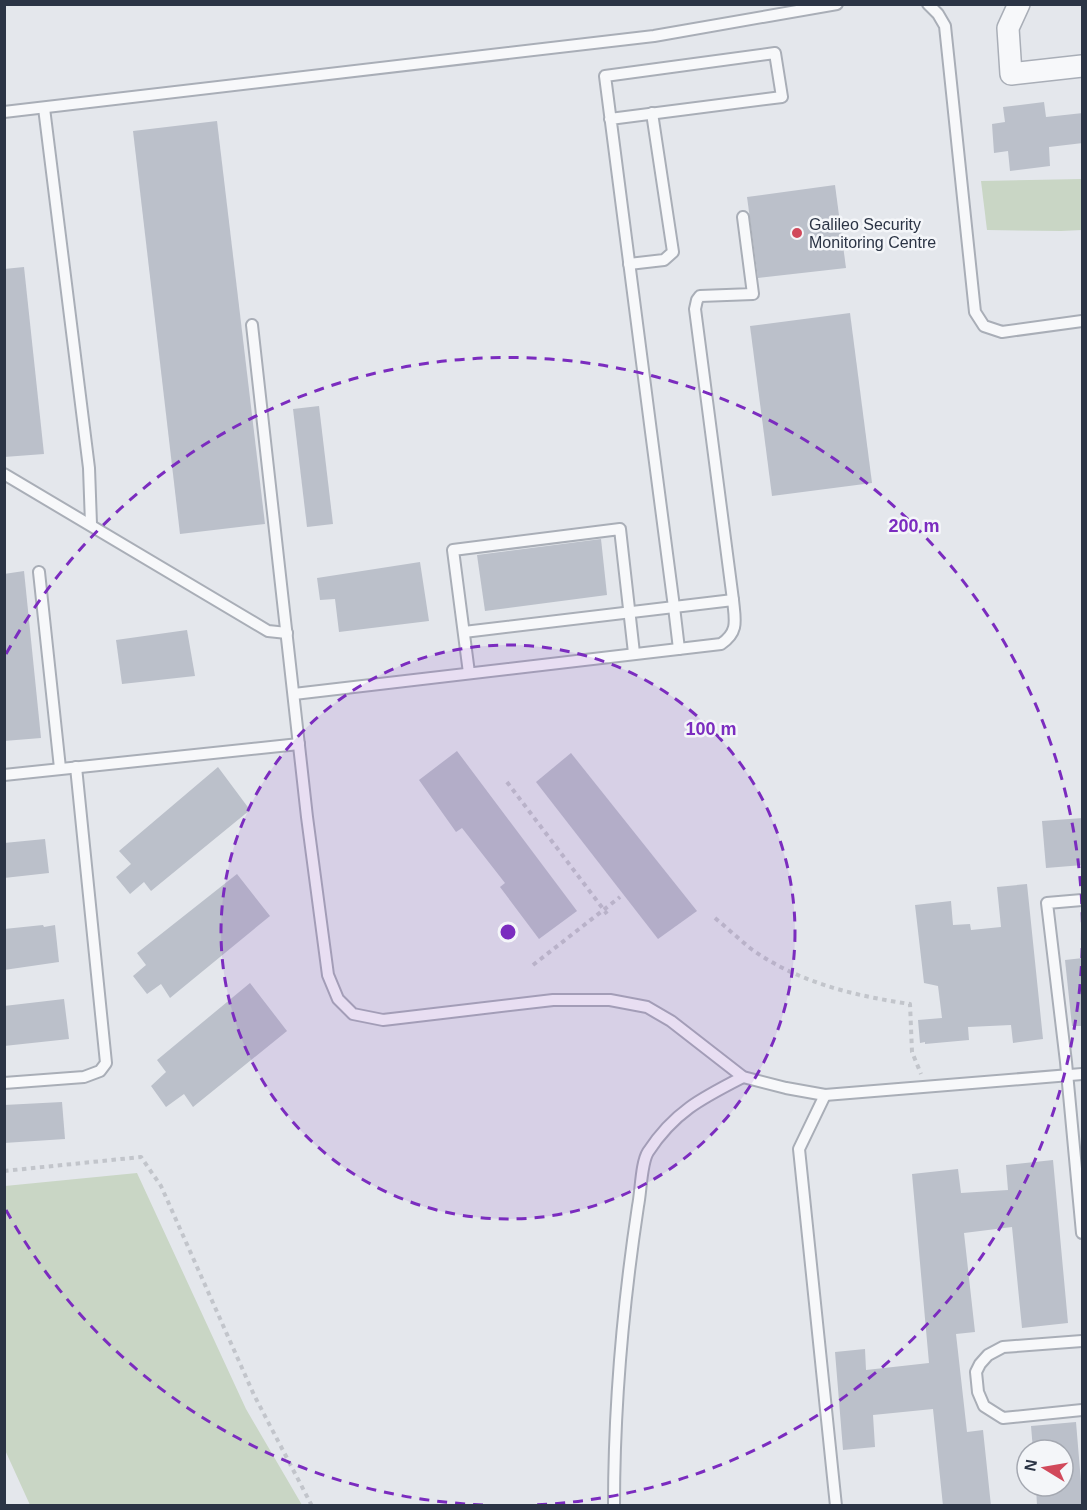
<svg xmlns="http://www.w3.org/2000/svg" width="1087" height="1510" font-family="Arial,sans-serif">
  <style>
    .green { fill: #c9d6c5 }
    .building { fill: #bbc0ca }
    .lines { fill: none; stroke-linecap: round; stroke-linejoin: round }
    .service-casing { stroke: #a9aeb7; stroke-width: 14 }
    .minor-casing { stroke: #a9aeb7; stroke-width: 24 }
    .path { stroke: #c2c5cb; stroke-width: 4; stroke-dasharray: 4.5 4.5; stroke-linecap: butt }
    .service { stroke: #f7f8fa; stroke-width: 10 }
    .minor { stroke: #f7f8fa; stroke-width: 21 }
    .ring { fill: none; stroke: #7b2cbf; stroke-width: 3; stroke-dasharray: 10 8 }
    .poi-dot { fill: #d1495b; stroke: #f4f6f9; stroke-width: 2 }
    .labels { text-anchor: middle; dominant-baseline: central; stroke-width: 5; stroke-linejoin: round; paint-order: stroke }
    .poi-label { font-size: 16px; fill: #2b3445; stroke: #f4f6f9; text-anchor: start }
    .centre { fill: #7b2cbf; stroke: #f4f6f9; stroke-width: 3 }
    .ring-label { font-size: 18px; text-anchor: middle; font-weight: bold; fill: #7b2cbf; stroke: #f4f6f9; stroke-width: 5; stroke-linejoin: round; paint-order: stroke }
  </style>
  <rect width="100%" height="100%" fill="#e4e7ec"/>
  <!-- green -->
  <g class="green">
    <polygon points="1082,179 1082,230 1061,231 987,230 981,181"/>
    <polygon points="137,1173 246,1409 302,1505 30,1505 5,1450 5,1186"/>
  </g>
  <!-- building -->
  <g class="building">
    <polygon points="1044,102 1046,117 1083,113 1083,143 1049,147 1050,166 1010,171 1008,151 994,153 992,124 1005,122 1003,107"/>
    <polygon points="217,121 265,524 180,534 133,131"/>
    <polygon points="835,185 846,268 758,278 747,197"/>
    <polygon points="24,267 44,454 4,457 4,269"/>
    <polygon points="850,313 872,483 772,496 750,326"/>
    <polygon points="319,406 333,524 307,527 293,409"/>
    <polygon points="601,539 607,595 485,611 477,555"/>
    <polygon points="420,562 429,621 339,632 335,599 320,600 317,578"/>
    <polygon points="24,571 41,738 4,741 4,574"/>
    <polygon points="187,630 195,676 122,684 116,640"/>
    <polygon points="457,751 577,911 539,939 500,887 505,883 462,828 456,832 419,780"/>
    <polygon points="571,753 697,911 658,939 536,782"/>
    <polygon points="218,767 250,810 151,891 144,882 130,894 116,877 131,864 119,851"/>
    <polygon points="1083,818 1083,865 1046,868 1042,821"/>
    <polygon points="45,839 49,873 4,878 4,843"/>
    <polygon points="237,874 270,916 170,998 161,984 147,994 133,976 146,965 137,953"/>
    <polygon points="1027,884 1043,1039 1013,1043 1011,1025 968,1027 969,1040 925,1044 925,1042 920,1043 918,1020 942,1018 938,986 924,983 915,905 951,901 953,925 970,924 971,930 1001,927 997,887"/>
    <polygon points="43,925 44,927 55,925 59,962 4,970 4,929"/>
    <polygon points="1083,958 1083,1026 1072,1026 1065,960"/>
    <polygon points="250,983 287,1031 193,1107 184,1094 166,1107 151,1086 166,1072 157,1060"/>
    <polygon points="64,999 69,1039 4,1046 4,1006"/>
    <polygon points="62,1102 65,1139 4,1143 4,1105"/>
    <polygon points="1053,1160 1068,1323 1022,1328 1012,1227 964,1233 975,1332 956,1334 967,1432 983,1430 991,1506 943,1506 933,1409 873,1415 875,1447 843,1450 835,1352 865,1349 866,1370 929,1363 912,1174 958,1169 961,1193 1008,1190 1006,1165"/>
    <polygon points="1076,1422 1083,1506 1037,1506 1036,1486 1063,1486 1063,1450 1033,1450 1031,1426"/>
  </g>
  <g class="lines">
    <!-- service casing -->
    <g class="service-casing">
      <g id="service">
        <polyline points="928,4 938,14 945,26 975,312 984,326 1002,332 1082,321"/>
        <polyline points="44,108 89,468 91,524"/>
        <polyline points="4,112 654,36 837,4"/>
        <path d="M610,119L782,97L775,53L605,76C627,253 651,430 674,607L679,649"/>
        <polyline points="629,264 664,260 673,252 652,113"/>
        <polyline points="252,325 307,817 328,975 338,999 353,1014 383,1020 553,1000 610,1000 647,1007 671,1021 743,1077 786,1088 825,1095 1082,1074"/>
        <polyline points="4,474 268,631 287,633"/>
        <polyline points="39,572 60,768"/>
        <polyline points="464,632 733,600"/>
        <polyline points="469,673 453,550 620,529 634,653"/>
        <path d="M294,694L721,644C739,632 735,620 733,600L695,309L697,300L700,296L753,294L743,217"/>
        <polyline points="4,775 299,744"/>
        <polyline points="1082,900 1047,903 1066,1062 1082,1233"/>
        <polyline points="4,1083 84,1077 100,1071 106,1063 76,767"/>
        <polyline points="825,1095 799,1149 836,1506"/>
        <polyline points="1082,1341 1003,1347 988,1355 980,1364 976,1372 978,1392 984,1406 1003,1418 1082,1410"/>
        <path d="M614,1506C614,1405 623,1305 638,1206C641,1192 641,1163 648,1152C674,1112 702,1098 743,1077"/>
      </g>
    </g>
    <!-- minor casing -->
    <g class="minor-casing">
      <polyline id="minor" points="1019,4 1008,28 1011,74 1082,66"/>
    </g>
    <!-- path -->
    <g class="path">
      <polyline points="507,782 607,914"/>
      <path d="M715,918C727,928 738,938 750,948C796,982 855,996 910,1004L912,1052L921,1074"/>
      <polyline points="533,965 620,897"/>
      <polyline points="4,1171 141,1157 161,1186 254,1395 312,1506"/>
    </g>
    <!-- service -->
    <use href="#service" class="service"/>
    <!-- minor -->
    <use href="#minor" class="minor"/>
  </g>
  <!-- distance rings -->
  <circle cx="508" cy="932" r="287" fill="#7b2cbf" fill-opacity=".12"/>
  <g class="ring">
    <circle cx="508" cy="932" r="287"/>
    <path d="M483 1505A574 574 0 0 1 6 1210M6 654A574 574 0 1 1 533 1505"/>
  </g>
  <!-- markers -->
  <circle class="poi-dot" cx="797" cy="233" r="6"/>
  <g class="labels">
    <!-- poi labels -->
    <g class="poi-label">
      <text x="809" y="224">Galileo Security<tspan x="809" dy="18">Monitoring Centre</tspan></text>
    </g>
  </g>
  <circle cx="508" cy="932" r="9" class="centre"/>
  <g class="ring-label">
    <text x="914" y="532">200 m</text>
    <text x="711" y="735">100 m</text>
  </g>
  <!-- border -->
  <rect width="1087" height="1510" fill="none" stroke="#2b3445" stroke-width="12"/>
  <!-- north arrow -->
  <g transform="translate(1045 1468) rotate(281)"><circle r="28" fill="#f4f6f9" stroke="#a4a8b1" stroke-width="1.5"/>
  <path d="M0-4.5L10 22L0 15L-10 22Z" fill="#d1495b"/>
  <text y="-9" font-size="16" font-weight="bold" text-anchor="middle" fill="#2b3445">N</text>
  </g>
</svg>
